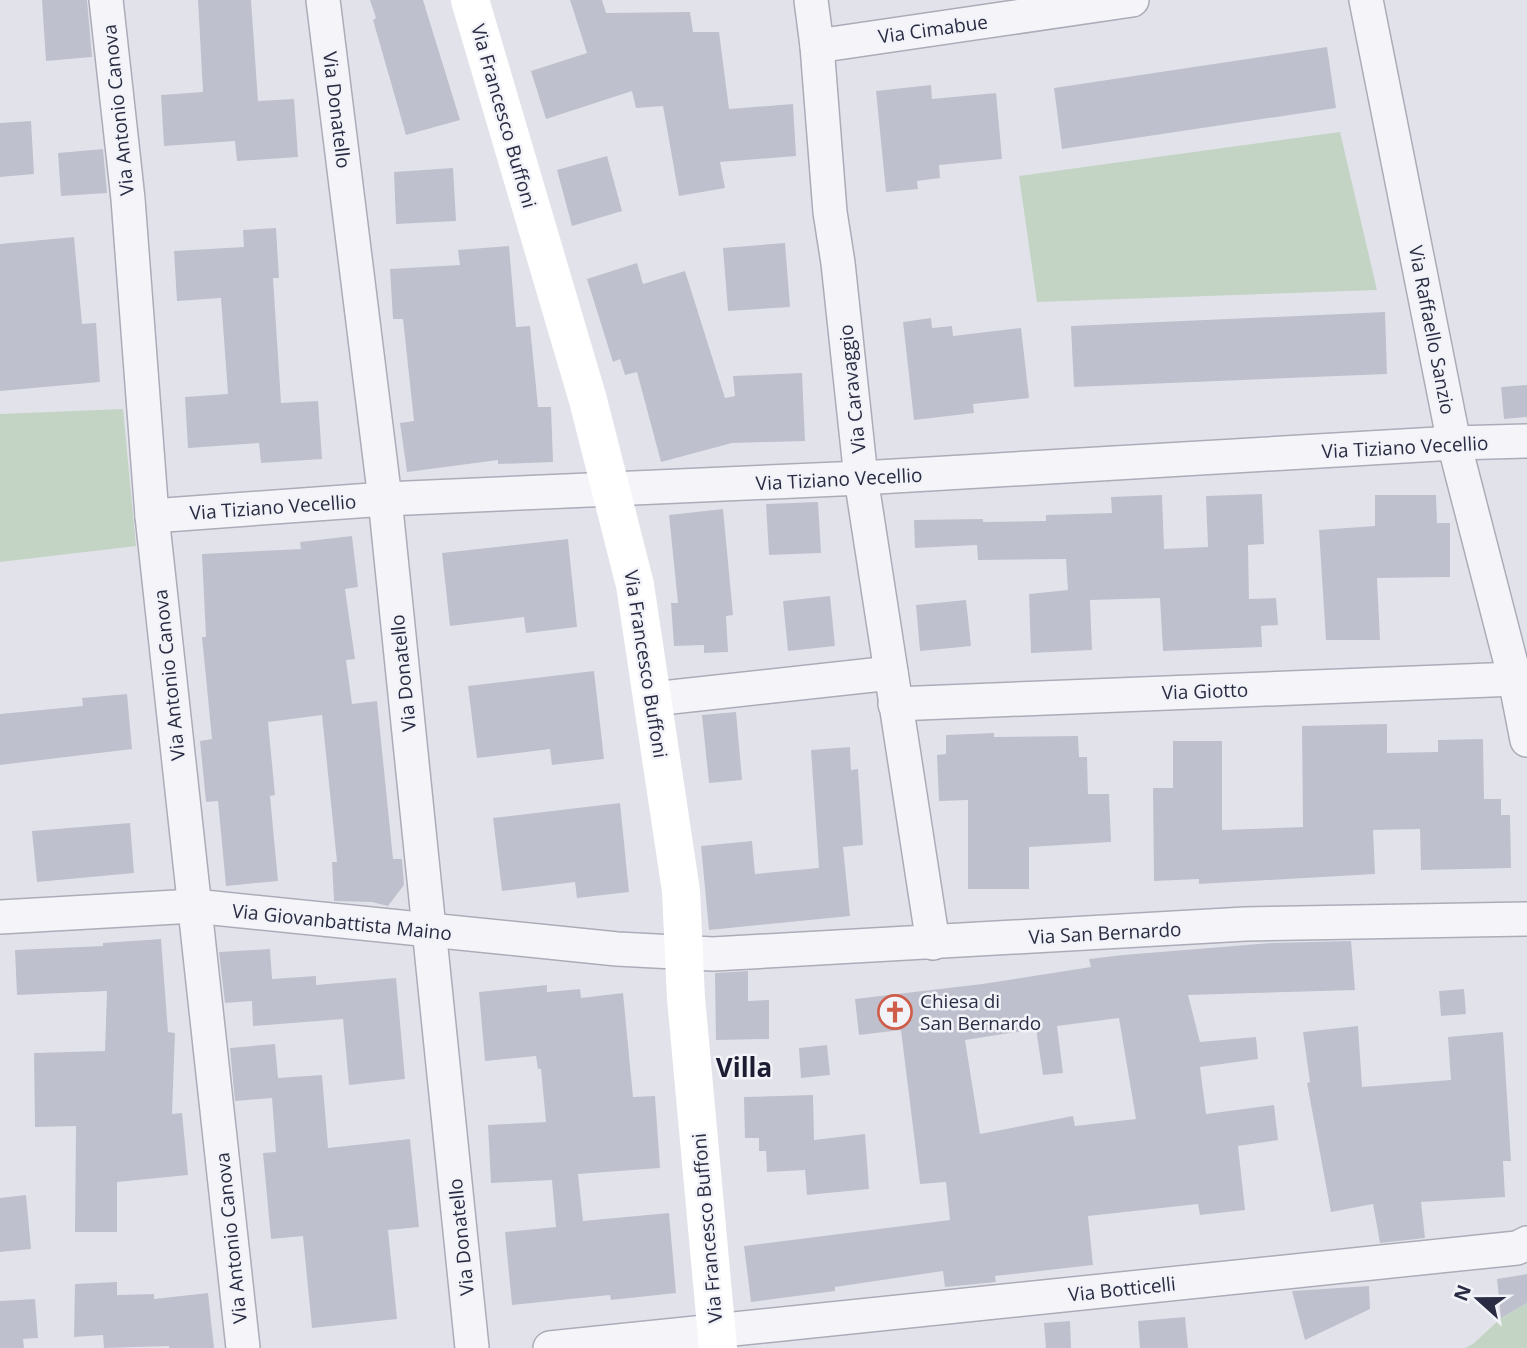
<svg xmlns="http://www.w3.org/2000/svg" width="1527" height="1348" font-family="'Open Sans',sans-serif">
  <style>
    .green { fill: #c3d4c4 }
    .building { fill: #bfc0cd; fill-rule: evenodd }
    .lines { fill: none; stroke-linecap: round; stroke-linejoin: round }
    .street-casing { stroke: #abacb8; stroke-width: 36 }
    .street { stroke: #f5f5f9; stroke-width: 33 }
    .secondary { stroke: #fff; stroke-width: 38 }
    .labels { text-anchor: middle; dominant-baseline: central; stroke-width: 5; stroke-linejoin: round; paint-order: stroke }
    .street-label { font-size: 19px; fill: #2a2c43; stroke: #f2f3f8 }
    .poi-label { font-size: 19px; fill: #2a2c43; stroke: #f2f3f8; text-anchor: start }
    .district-label { font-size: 26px; font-weight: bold; fill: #1c1d33; stroke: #f2f3f8 }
  </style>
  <rect width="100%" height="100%" fill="#e2e3ea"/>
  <!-- green -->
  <g class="green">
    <polygon points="1340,132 1377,290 1037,302 1019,176"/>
    <polygon points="123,409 136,546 0,562 0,414"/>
    <polygon points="1527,1303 1527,1348 1465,1348 1473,1344 1501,1318"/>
  </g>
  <!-- building -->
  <g class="building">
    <polygon points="42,0 87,0 92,57 46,61"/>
    <polygon points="198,0 251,0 258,101 294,99 298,157 237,161 235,141 164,146 161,95 203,92"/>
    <polygon points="370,0 423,0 460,120 406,135 373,20 376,18"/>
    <polygon points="570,0 602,0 606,13 690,12 693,32 719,32 729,109 793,104 796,156 720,162 725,188 679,196 663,106 636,108 632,91 546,119 531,71 587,53"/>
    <polygon points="1327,47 1336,108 1062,149 1054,88"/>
    <polygon points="931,85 932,99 996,93 1002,159 939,165 940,178 917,181 918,189 886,192 876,91"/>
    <polygon points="31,121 34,174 0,177 0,123"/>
    <polygon points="103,149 107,193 61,196 58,153"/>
    <polygon points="607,156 622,211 572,226 557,170"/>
    <polygon points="453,168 456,221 396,224 394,172"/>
    <polygon points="276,228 279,278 273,278 281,403 318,401 322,459 261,463 259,443 188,448 185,397 228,394 221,298 177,301 174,251 244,247 243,230"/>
    <polygon points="74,237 82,324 96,323 100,382 0,391 0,244"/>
    <polygon points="785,243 790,307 728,311 723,248"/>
    <polygon points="509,246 516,327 530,326 538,407 551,407 553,462 498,464 498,460 407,472 400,423 414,421 403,319 393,319 390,269 460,265 458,250"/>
    <polygon points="637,263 643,284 685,271 725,398 735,396 733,376 802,373 805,441 732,443 661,462 637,372 625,375 620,359 613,362 587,279"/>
    <polygon points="1385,312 1387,374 1074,387 1071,326"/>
    <polygon points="931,318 932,328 952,326 953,336 1021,328 1029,398 973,404 974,413 914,420 903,322"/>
    <polygon points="1527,385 1527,417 1504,419 1501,387"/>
    <polygon points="1262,494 1264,544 1248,545 1249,599 1276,598 1278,625 1261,626 1262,647 1163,651 1160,598 1090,600 1092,650 1031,653 1029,594 1068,590 1066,559 978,560 977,545 915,548 914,520 983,519 983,522 1046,521 1046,515 1112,513 1111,497 1162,495 1164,549 1208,547 1206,496"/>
    <polygon points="1375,495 1436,495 1437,523 1450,523 1450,577 1377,578 1380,640 1326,640 1319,530 1375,526"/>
    <polygon points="818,502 821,553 769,555 766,504"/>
    <polygon points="723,509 733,615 726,616 728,652 704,653 704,645 674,646 671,603 678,603 669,515"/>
    <polygon points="352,536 358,587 345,589 355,659 346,660 352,704 377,701 393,859 402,859 404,885 388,906 372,902 334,901 332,862 337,862 322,715 268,722 275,795 270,796 278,881 226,886 218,801 206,802 200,741 212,739 202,637 206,637 202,554 301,549 300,542"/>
    <polygon points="568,539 577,627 526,633 524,617 450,626 442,553"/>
    <polygon points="830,596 835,646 788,651 783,601"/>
    <polygon points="966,600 971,646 920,651 916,605"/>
    <polygon points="594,671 604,759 552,765 550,749 477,758 468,686"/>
    <polygon points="127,694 132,749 0,765 0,714 83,706 82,698"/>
    <polygon points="736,712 742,780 709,783 702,715"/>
    <polygon points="1387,724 1387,753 1438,752 1438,740 1483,739 1484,799 1501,799 1501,815 1510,815 1511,868 1421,870 1420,829 1373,830 1375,874 1199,884 1199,879 1154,881 1153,788 1173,788 1173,741 1222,741 1222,830 1303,827 1302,726"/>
    <polygon points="994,733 994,737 1078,736 1079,757 1087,757 1088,794 1109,794 1111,842 1029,847 1029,889 968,889 968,800 939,801 937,755 946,754 946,735"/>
    <polygon points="850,747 851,770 858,769 863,845 843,847 850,916 709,930 701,846 752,841 755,874 819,868 811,750"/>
    <polygon points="620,803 629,892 577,898 575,882 502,891 493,818"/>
    <polygon points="130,823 134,873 37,882 32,831"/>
    <polygon points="161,939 168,1032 175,1033 172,1114 182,1113 188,1175 117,1182 117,1232 75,1232 76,1126 35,1127 34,1053 105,1051 107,991 17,995 15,950 103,946 103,943"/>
    <path d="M1351,941L1355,990L1188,995L1200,1042L1256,1037L1258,1059L1200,1067L1206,1114L1274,1105L1278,1140L1238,1146L1245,1210L1200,1215L1198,1204L1088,1216L1093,1265L995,1276L996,1282L945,1287L943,1271L835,1287V1291L751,1302L744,1246L950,1220L946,1182L920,1184L901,1030L859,1035L855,999L982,984L1091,967L1089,959L1123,955L1271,943ZM1119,1018L1136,1119L1075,1126L1073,1116L980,1134L965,1040L1036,1029L1043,1075L1063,1073L1057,1026Z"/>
    <polygon points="270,949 272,979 316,976 316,985 396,978 405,1079 349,1085 343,1019 253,1026 252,1001 225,1003 219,952"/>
    <polygon points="748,971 748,1001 769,1000 769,1039 716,1040 715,973"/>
    <polygon points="547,985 547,992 580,989 581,998 623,993 633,1097 655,1096 660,1168 578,1174 583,1221 669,1213 676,1293 611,1300 610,1295 512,1305 505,1232 556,1227 552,1180 491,1183 488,1125 546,1122 541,1069 538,1069 536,1056 485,1061 479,992"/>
    <polygon points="1464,989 1466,1014 1441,1016 1439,991"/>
    <polygon points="1358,1026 1362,1087 1451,1080 1448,1037 1503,1032 1511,1161 1503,1161 1505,1197 1421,1202 1425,1238 1380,1243 1373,1204 1331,1212 1307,1083 1310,1082 1303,1032"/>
    <polygon points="275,1044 278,1078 322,1075 328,1148 410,1139 419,1227 388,1230 397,1319 312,1328 303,1236 271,1239 263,1153 276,1152 272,1098 235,1101 230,1048"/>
    <polygon points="827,1045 830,1075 801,1078 799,1048"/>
    <polygon points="813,1095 814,1140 865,1134 869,1189 807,1195 805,1170 767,1172 766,1151 759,1151 759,1138 745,1138 744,1097"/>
    <polygon points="26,1195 31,1249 0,1252 0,1198"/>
    <polygon points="1527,1274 1527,1303 1501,1318 1497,1279"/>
    <polygon points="117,1282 117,1295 154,1294 154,1299 208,1293 214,1348 169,1348 169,1346 104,1348 103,1335 74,1337 75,1284"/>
    <polygon points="1369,1286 1370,1309 1305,1340 1292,1291"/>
    <polygon points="35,1299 38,1338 23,1339 24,1348 0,1348 0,1301"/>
    <polygon points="1185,1317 1188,1348 1140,1348 1138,1321"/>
    <polygon points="1070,1321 1071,1348 1046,1348 1044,1323"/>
  </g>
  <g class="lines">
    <!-- street casing -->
    <g class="street-casing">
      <g id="street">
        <polyline points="106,0 128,199 152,516 243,1348"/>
        <polyline points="323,0 385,499 472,1348"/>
        <polyline points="811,0 817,46 830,212 838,263 861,478 933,943"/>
        <polyline points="1366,0 1454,443 1515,679 1527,740"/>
        <polyline points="817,46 1132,0"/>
        <polyline points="152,516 385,499 861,478 1454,443 1527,441"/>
        <polyline points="653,699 891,673"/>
        <polyline points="895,704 1515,679"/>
        <polyline points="0,917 194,906 617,949 713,954 1245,924 1527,919"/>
        <polyline points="550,1348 1517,1248 1527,1243"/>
      </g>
    </g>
    <!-- street -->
    <use href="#street" class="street"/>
    <!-- secondary -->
    <polyline class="secondary" points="470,0 588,400 635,585 681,891 686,998 718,1348"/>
  </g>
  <!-- icons -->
  <defs>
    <g id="church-ring" transform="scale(1.75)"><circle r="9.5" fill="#f2f3f8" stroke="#ce5c49" stroke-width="1.5"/><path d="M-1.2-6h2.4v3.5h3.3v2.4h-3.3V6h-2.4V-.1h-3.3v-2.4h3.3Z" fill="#ce5c49"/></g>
  </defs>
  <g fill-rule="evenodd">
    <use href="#church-ring" x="895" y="1012"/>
  </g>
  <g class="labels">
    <!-- street labels -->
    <g class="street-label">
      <text transform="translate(933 29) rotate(-8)">Via Cimabue</text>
      <text transform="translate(118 110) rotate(-96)">Via Antonio Canova</text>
      <text transform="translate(337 110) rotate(83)">Via Donatello</text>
      <text transform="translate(504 116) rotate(74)">Via Francesco Buffoni</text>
      <text transform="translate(1432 330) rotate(79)">Via Raffaello Sanzio</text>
      <text transform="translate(852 389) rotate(-96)">Via Caravaggio</text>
      <text transform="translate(1405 447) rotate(-3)">Via Tiziano Vecellio</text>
      <text transform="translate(839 479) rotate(-3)">Via Tiziano Vecellio</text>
      <text transform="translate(273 507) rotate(-4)">Via Tiziano Vecellio</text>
      <text transform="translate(646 664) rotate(81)">Via Francesco Buffoni</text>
      <text transform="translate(403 673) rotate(-96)">Via Donatello</text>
      <text transform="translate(169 675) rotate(-96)">Via Antonio Canova</text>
      <text transform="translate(1205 691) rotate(-2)">Via Giotto</text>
      <text transform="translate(342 922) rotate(6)">Via Giovanbattista Maino</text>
      <text transform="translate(1105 933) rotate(-3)">Via San Bernardo</text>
      <text transform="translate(707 1228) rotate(-95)">Via Francesco Buffoni</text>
      <text transform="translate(461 1237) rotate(-96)">Via Donatello</text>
      <text transform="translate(231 1238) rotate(-96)">Via Antonio Canova</text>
      <text transform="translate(1122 1289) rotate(-6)">Via Botticelli</text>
    </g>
    <!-- poi labels -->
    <g class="poi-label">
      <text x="920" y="1001">Chiesa di<tspan x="920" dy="22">San Bernardo</tspan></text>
    </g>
    <!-- district labels -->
    <g class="district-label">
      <text x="744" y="1067">Villa</text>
    </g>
  </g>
  <!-- north arrow -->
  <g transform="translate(1478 1299) rotate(291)" stroke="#f2f3f8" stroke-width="5" paint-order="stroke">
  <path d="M0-5L12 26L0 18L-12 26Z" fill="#2a2c43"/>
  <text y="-10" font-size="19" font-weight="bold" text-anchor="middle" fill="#2a2c43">N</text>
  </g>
</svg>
